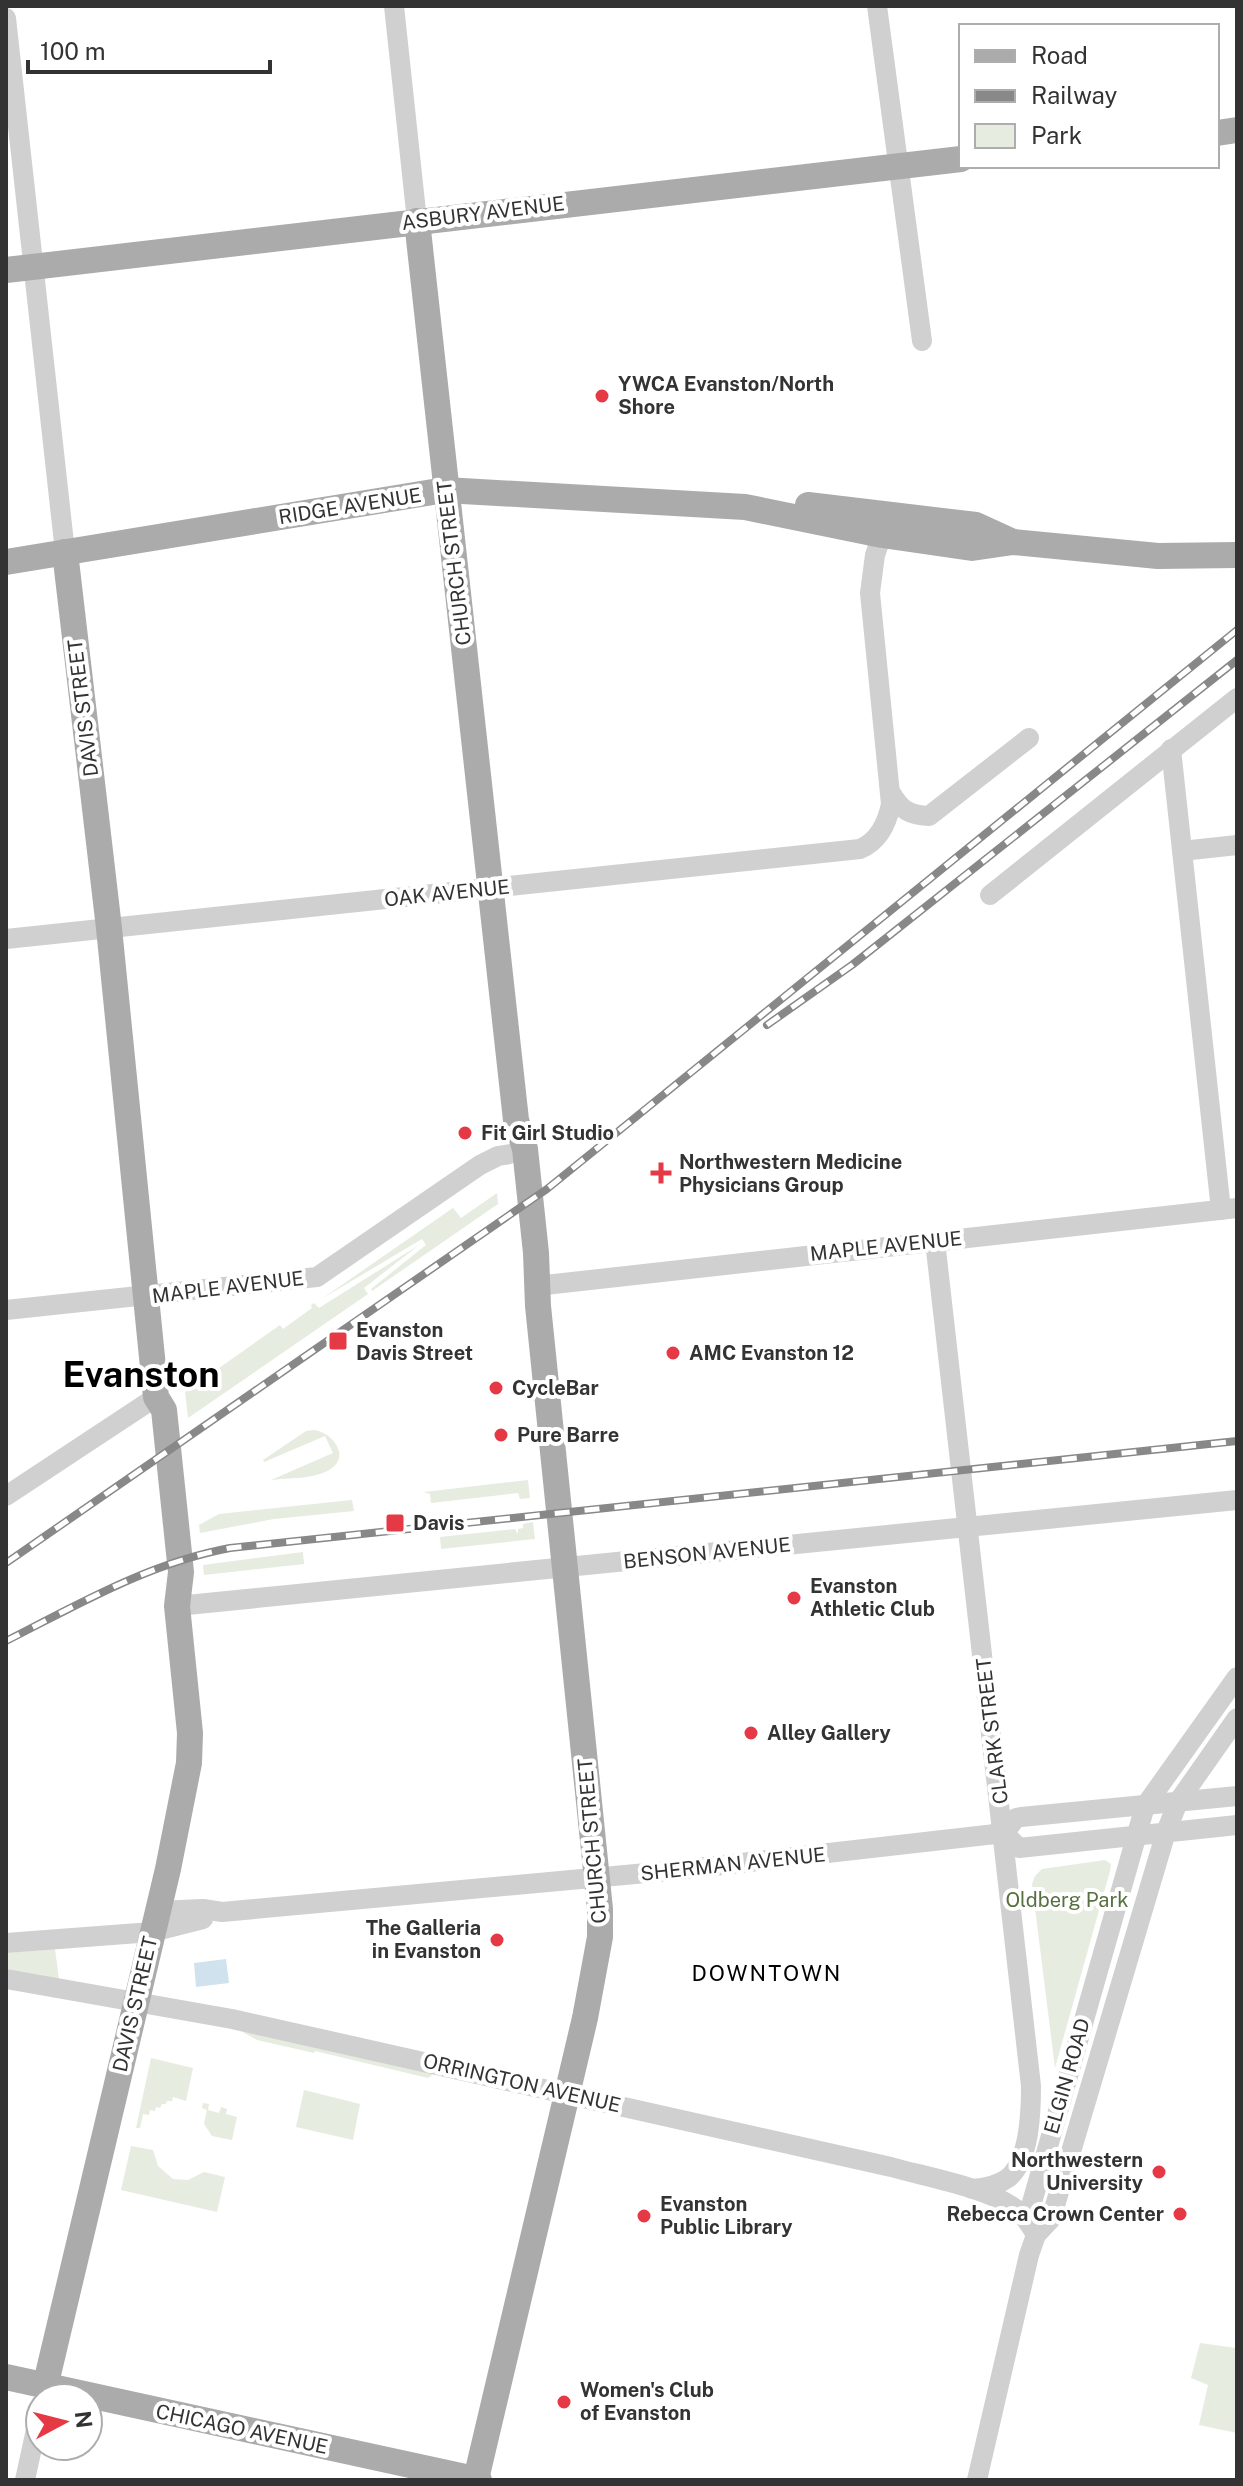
<svg xmlns="http://www.w3.org/2000/svg" width="1243" height="2486" font-family="'Public Sans',sans-serif">
  <style>
    .green { fill: #e6ecdf }
    .water { fill: #cfe2ee }
    .lines { fill: none; stroke-linecap: round; stroke-linejoin: round }
    .minor { stroke: #d0d0d0; stroke-width: 20 }
    .major { stroke: #ababab; stroke-width: 26 }
    .rail-casing { stroke: #888; stroke-width: 8 }
    .rail { stroke: #fff; stroke-width: 5; stroke-dasharray: 15; stroke-linecap: butt }
    .poi-dot { fill: #e63946; stroke: #fff; stroke-width: 3 }
    .labels { text-anchor: middle; dominant-baseline: central; stroke-width: 8; stroke-linejoin: round; paint-order: stroke }
    .street-label { font-size: 20px; fill: #333; stroke: #fff }
    .poi-label { font-size: 20px; font-weight: bold; fill: #333; stroke: #fff; text-anchor: start }
    .park-label { font-size: 20px; fill: #56703f; stroke: #fff }
    .neighbourhood-label { font-size: 22px; letter-spacing: 2px; fill: #000; stroke: #fff }
    .town-label { font-size: 36px; font-weight: bold; fill: #000; stroke: #fff }
  </style>
  <rect width="100%" height="100%" fill="#fff"/>
  <!-- green -->
  <g class="green">
    <polygon points="497,1193 498,1204 372,1291 371,1289 426,1245 422,1239 323,1298 453,1208 461,1218"/>
    <polygon points="419,1245 364,1288 368,1294 188,1418 185,1392 280,1325 283,1329 312,1308 311,1305 314,1303 319,1308"/>
    <path d="M314,1430C334,1433 351,1458 329,1470C314,1479 288,1478 271,1480L333,1453L325,1436L264,1462L263,1460L306,1431Z"/>
    <polygon points="528,1480 530,1498 520,1499 518,1493 431,1503 430,1494 424,1492"/>
    <polygon points="352,1500 354,1511 274,1519 200,1533 199,1525 219,1514"/>
    <polygon points="533,1522 535,1539 441,1549 440,1537 515,1529 518,1534 518,1529 523,1528 523,1524"/>
    <polygon points="303,1552 304,1564 204,1575 203,1565"/>
    <polygon points="1105,1860 1111,1864 1110,1871 1055,2068 1032,1884 1035,1876 1042,1869"/>
    <polygon points="55,1949 59,1979 6,1970 6,1953"/>
    <polygon points="241,2031 431,2073 432,2075 428,2078 315,2051 314,2053 257,2040"/>
    <polygon points="151,2058 193,2068 186,2101 173,2097 172,2101 167,2101 166,2104 162,2104 160,2108 156,2107 155,2111 150,2110 149,2115 143,2114 140,2128 136,2128"/>
    <polygon points="304,2090 360,2104 353,2140 296,2127"/>
    <polygon points="203,2103 209,2104 208,2110 219,2113 221,2107 227,2109 226,2114 237,2117 232,2140 212,2136 204,2124 207,2110 202,2108"/>
    <polygon points="131,2146 153,2150 158,2166 173,2179 188,2180 204,2172 225,2177 217,2212 121,2190"/>
    <polygon points="1237,2342 1237,2433 1199,2425 1208,2385 1191,2378 1200,2343 1236,2348"/>
  </g>
  <!-- water -->
  <polygon class="water" points="226,1959 229,1983 196,1987 194,1963"/>
  <g class="lines">
    <!-- minor -->
    <g class="minor">
      <polyline points="394,6 417,221"/>
      <polyline points="877,6 922,341"/>
      <polyline points="6,18 65,552"/>
      <polyline points="1171,749 1221,1210"/>
      <path d="M891,793C901,810 909,815 929,816L1029,738"/>
      <polyline points="1182,851 1237,845"/>
      <polyline points="990,895 1237,698"/>
      <path d="M6,939L860,849C879,841 887,824 891,804L870,593L875,555L882,535"/>
      <path d="M935,1241L1031,2086C1031,2112 1030,2160 1008,2178C997,2186 985,2188 972,2189"/>
      <polyline points="536,1286 1237,1208"/>
      <polyline points="6,1310 317,1277 480,1165 498,1156 510,1154"/>
      <polyline points="6,1496 156,1397"/>
      <polyline points="177,1606 1237,1500"/>
      <polyline points="1004,1833 1019,1848 1237,1825"/>
      <polyline points="157,1911 203,1909 222,1912 679,1870 1004,1833 1016,1818 1021,1817 1237,1796"/>
      <polyline points="6,1943 152,1932 203,1919"/>
      <path d="M6,1979L232,2019L891,2167C926,2177 990,2188 1017,2210C1026,2217 1031,2226 1036,2235"/>
      <polyline points="1027,2220 1145,1806 1237,1677"/>
      <polyline points="25,2480 40,2411"/>
      <polyline points="977,2480 1029,2255 1036,2235 1051,2219 1166,1832 1178,1802 1237,1718"/>
    </g>
    <!-- major -->
    <g class="major">
      <polyline points="1217,133 1237,130"/>
      <polyline points="417,221 516,1120 525,1149 536,1253 538,1306 600,1909 600,1937 585,2018 476,2479"/>
      <polyline points="6,270 961,159"/>
      <polyline points="808,505 976,525 1013,542"/>
      <polyline points="6,562 445,490 745,507 882,535 972,548 1013,542 1158,556 1237,555"/>
      <polyline points="6,2377 479,2480"/>
      <polyline points="45,2387 168,1869 189,1763 190,1733 177,1606 181,1572 164,1410 156,1397 109,928 65,552"/>
    </g>
    <!-- rail casing -->
    <g class="rail-casing">
      <g id="rail">
        <polyline points="767,1025 852,965 1237,660"/>
        <polyline points="6,1563 547,1189 1237,630"/>
        <path d="M6,1641C79,1604 149,1563 230,1548L1237,1441"/>
      </g>
    </g>
    <!-- rail -->
    <use href="#rail" class="rail"/>
  </g>
  <!-- markers -->
  <g class="poi-dot">
    <circle cx="602" cy="396" r="8"/>
    <circle cx="465" cy="1133" r="8"/>
    <path d="M657 1161h8v8h8v8h-8v8h-8v-8h-8v-8h8z"/>
    <rect x="328" y="1331" width="20" height="20" rx="4"/>
    <circle cx="673" cy="1353" r="8"/>
    <circle cx="496" cy="1388" r="8"/>
    <circle cx="501" cy="1435" r="8"/>
    <rect x="385" y="1513" width="20" height="20" rx="4"/>
    <circle cx="794" cy="1598" r="8"/>
    <circle cx="751" cy="1733" r="8"/>
    <circle cx="497" cy="1940" r="8"/>
    <circle cx="1159" cy="2172" r="8"/>
    <circle cx="1180" cy="2214" r="8"/>
    <circle cx="644" cy="2216" r="8"/>
    <circle cx="564" cy="2402" r="8"/>
  </g>
  <g class="labels">
    <!-- street labels -->
    <g class="street-label">
      <text transform="translate(483 213) rotate(-7)">ASBURY AVENUE</text>
      <text transform="translate(350 506) rotate(-9)">RIDGE AVENUE</text>
      <text transform="translate(454 563) rotate(-97)">CHURCH STREET</text>
      <text transform="translate(83 708) rotate(-97)">DAVIS STREET</text>
      <text transform="translate(447 893) rotate(-6)">OAK AVENUE</text>
      <text transform="translate(886 1246) rotate(-6)">MAPLE AVENUE</text>
      <text transform="translate(228 1287) rotate(-7)">MAPLE AVENUE</text>
      <text transform="translate(707 1553) rotate(-6)">BENSON AVENUE</text>
      <text transform="translate(992 1731) rotate(-97)">CLARK STREET</text>
      <text transform="translate(592 1841) rotate(-95)">CHURCH STREET</text>
      <text transform="translate(733 1864) rotate(-6)">SHERMAN AVENUE</text>
      <text transform="translate(135 2004) rotate(-77)">DAVIS STREET</text>
      <text transform="translate(1067 2076) rotate(-74)">ELGIN ROAD</text>
      <text transform="translate(522 2083) rotate(13)">ORRINGTON AVENUE</text>
      <text transform="translate(242 2429) rotate(12)">CHICAGO AVENUE</text>
    </g>
    <!-- poi labels -->
    <g class="poi-label">
      <text x="618" y="384">YWCA Evanston/North<tspan x="618" dy="23">Shore</tspan></text>
      <text x="481" y="1133">Fit Girl Studio</text>
      <text x="679" y="1162">Northwestern Medicine<tspan x="679" dy="23">Physicians Group</tspan></text>
      <text x="356" y="1330">Evanston<tspan x="356" dy="23">Davis Street</tspan></text>
      <text x="689" y="1353">AMC Evanston 12</text>
      <text x="512" y="1388">CycleBar</text>
      <text x="517" y="1435">Pure Barre</text>
      <text x="413" y="1523">Davis</text>
      <text x="810" y="1586">Evanston<tspan x="810" dy="23">Athletic Club</tspan></text>
      <text x="767" y="1733">Alley Gallery</text>
      <text x="481" y="1928" text-anchor="end">The Galleria<tspan x="481" dy="23">in Evanston</tspan></text>
      <text x="1143" y="2160" text-anchor="end">Northwestern<tspan x="1143" dy="23">University</tspan></text>
      <text x="660" y="2204">Evanston<tspan x="660" dy="23">Public Library</tspan></text>
      <text x="1164" y="2214" text-anchor="end">Rebecca Crown Center</text>
      <text x="580" y="2390">Women's Club<tspan x="580" dy="23">of Evanston</tspan></text>
    </g>
    <!-- park labels -->
    <g class="park-label">
      <text x="1067" y="1900">Oldberg Park</text>
    </g>
    <!-- neighbourhood labels -->
    <g class="neighbourhood-label">
      <text x="767" y="1973">DOWNTOWN</text>
    </g>
    <!-- town labels -->
    <g class="town-label">
      <text x="141" y="1374">Evanston</text>
    </g>
  </g>
  <!-- border -->
  <rect width="1243" height="2486" fill="none" stroke="#333333" stroke-width="16"/>
  <!-- legend -->
  <rect x="959" y="24" width="260" height="144" fill="#ffffff" stroke="#adadad" stroke-width="2"/>
  <rect x="975" y="50" width="40" height="12" fill="#ababab" stroke="#adadad" stroke-width="2"/>
  <text x="1031" y="64" font-size="24" fill="#333333">Road</text>
  <rect x="975" y="90" width="40" height="12" fill="#888888" stroke="#adadad" stroke-width="2"/>
  <text x="1031" y="104" font-size="24" fill="#333333">Railway</text>
  <rect x="975" y="124" width="40" height="24" fill="#e6ecdf" stroke="#adadad" stroke-width="2"/>
  <text x="1031" y="144" font-size="24" fill="#333333">Park</text>
  <!-- north arrow -->
  <g transform="translate(64 2422) rotate(83)"><circle r="38" fill="#ffffff" stroke="#adadad" stroke-width="2"/>
  <path d="M0-6L14 30L0 20L-14 30Z" fill="#e63946"/>
  <text y="-12" font-size="22" font-weight="bold" text-anchor="middle" fill="#333333">N</text>
  </g>
  <!-- scale -->
  <path d="M28 60v12h242v-12" fill="none" stroke="#333333" stroke-width="4"/>
  <text x="40" y="60" font-size="24" fill="#333333" stroke="#ffffff" stroke-width="6" paint-order="stroke">100 m</text>
</svg>
